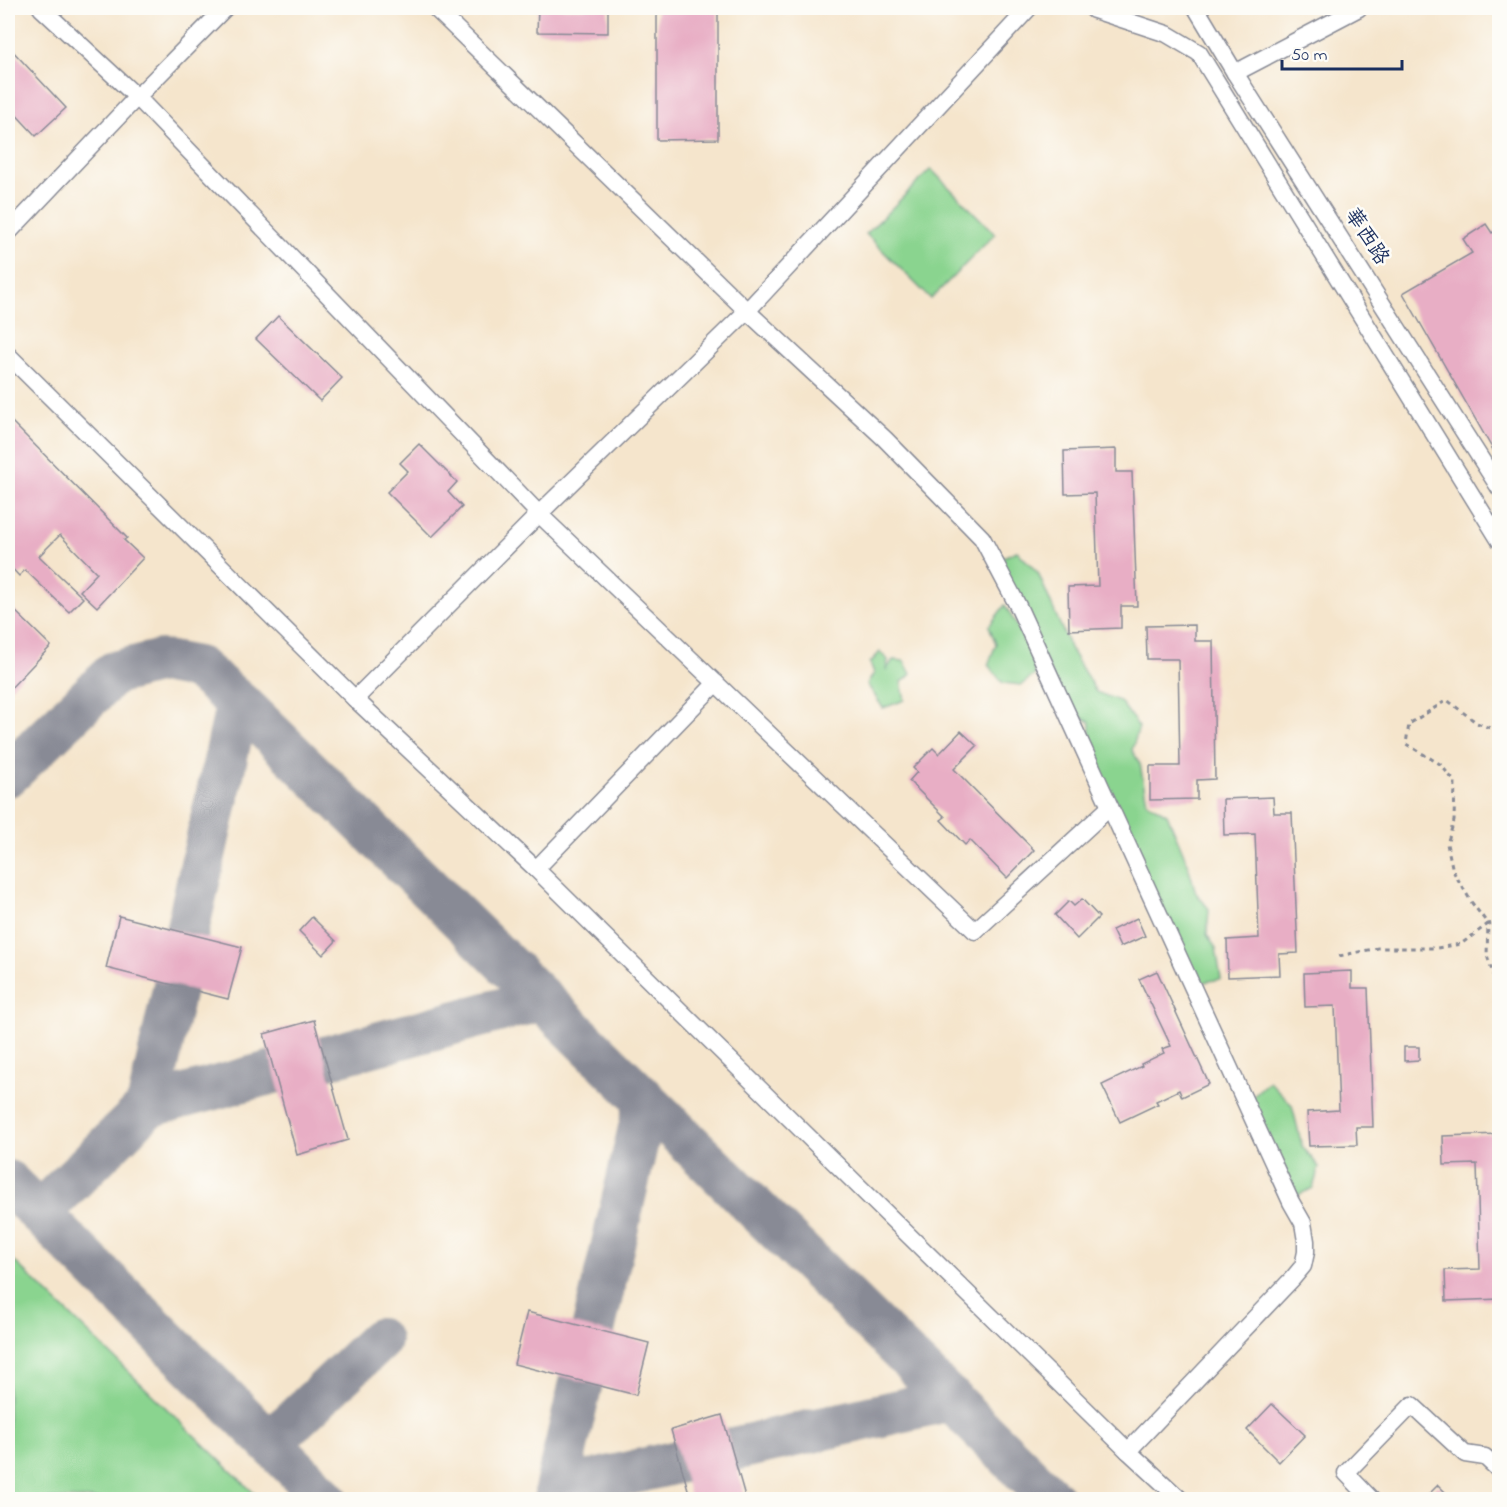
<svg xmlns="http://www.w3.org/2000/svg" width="1507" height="1507" font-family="'Indie Flower','LXGW WenKai TC',sans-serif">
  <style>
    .green { fill: #8ad48f; stroke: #528276; stroke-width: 1.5 }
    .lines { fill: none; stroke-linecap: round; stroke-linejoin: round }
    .taxiway { stroke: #888a95; stroke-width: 44 }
    .building { fill: #e8aec5 }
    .minor-casing { stroke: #888a95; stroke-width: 19 }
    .path { stroke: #888a95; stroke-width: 3; stroke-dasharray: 4.5 4.5; stroke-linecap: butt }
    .minor { stroke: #fff; stroke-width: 16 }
    .labels { text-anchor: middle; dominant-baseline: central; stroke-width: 5; stroke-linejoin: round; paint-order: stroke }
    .street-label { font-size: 21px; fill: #1b2f5e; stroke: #fdfcf7 }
  </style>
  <rect width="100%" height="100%" fill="#fdfcf7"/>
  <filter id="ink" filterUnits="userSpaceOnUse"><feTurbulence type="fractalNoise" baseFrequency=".0167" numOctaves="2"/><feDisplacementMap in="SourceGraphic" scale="12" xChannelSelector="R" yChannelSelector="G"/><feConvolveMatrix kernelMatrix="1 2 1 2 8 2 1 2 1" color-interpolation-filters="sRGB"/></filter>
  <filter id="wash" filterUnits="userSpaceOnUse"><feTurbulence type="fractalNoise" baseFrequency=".008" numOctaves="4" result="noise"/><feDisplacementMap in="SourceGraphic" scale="24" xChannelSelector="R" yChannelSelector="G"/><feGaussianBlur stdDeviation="1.35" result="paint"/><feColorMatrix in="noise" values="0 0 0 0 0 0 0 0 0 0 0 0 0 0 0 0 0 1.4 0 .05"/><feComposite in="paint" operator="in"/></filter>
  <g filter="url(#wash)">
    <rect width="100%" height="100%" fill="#f5e5cc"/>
    <!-- green -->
    <g class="green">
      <polygon points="931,169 995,234 931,299 866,234"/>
      <polygon points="1017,551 1038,573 1071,650 1096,692 1120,701 1139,727 1132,750 1140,764 1147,802 1167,814 1187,862 1196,893 1209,909 1207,935 1216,948 1221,979 1194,984 1090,763 1090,722 1067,709 999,559"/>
      <polygon points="1005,605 1031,651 1035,675 1021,685 1003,683 988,665 996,644 989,626"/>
      <polygon points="880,652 888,660 886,670 893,660 904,661 911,674 905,680 901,682 905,700 883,708 867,684 874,673 870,663"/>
      <polygon points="1269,1081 1292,1105 1302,1146 1319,1167 1313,1188 1294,1197 1281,1194 1269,1176 1272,1154 1246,1102"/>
      <polygon points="8,1255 260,1499 8,1499"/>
    </g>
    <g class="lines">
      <!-- taxiway -->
      <g class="taxiway">
        <polyline points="238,703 148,1106 542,999"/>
        <polyline points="8,775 114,673 161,661 198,668 248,711 1053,1500"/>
        <polyline points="646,1102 556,1490 951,1399"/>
        <polyline points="8,1182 327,1500"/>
        <polyline points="39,1213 148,1106"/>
        <polyline points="270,1443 379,1340"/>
      </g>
    </g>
    <g id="blocks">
      <!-- building -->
      <g class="building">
        <polygon points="538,8 608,8 608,33 537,32"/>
        <polygon points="657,8 718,8 718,139 657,140"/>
        <polygon points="8,46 66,108 36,136 8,106"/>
        <polygon points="1486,224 1492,233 1500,228 1500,462 1403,293 1472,253 1463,239"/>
        <polygon points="278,316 342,378 320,401 256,339"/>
        <polygon points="8,418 127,538 124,540 143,558 97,607 80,591 97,573 60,535 39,556 83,598 69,612 25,570 19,576 8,564"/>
        <polygon points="419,444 457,482 448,492 462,507 432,537 387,492 408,471 400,463"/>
        <polygon points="1116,449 1116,472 1132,472 1137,606 1121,606 1121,628 1069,630 1068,587 1098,586 1095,493 1065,494 1064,451"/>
        <polygon points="8,604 51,646 8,691"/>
        <polygon points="1195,625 1195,641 1213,641 1215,779 1197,780 1197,799 1150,800 1150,766 1180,766 1178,659 1147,659 1146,626"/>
        <polygon points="961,731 977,746 954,769 1034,850 1007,878 970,840 965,845 941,820 945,817 909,781 917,772 913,768 933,748 939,754"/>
        <polygon points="1273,797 1274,813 1292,813 1298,953 1279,954 1280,975 1228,977 1227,940 1259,938 1255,834 1224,835 1223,799"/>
        <polygon points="1082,899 1099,917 1077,939 1055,915 1069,901 1074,906"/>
        <polygon points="119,916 242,947 228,999 106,968"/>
        <polygon points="312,917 336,941 323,955 299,931"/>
        <polygon points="1137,918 1145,936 1120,947 1112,930"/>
        <polygon points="1157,971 1209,1084 1182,1097 1179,1090 1156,1101 1158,1104 1120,1122 1102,1085 1142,1066 1141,1064 1164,1053 1162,1049 1171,1046 1139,979"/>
        <polygon points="1352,971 1352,988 1368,988 1373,1127 1356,1127 1357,1145 1309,1146 1307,1112 1339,1110 1335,1006 1305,1007 1304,973"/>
        <polygon points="314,1020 348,1140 297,1155 264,1034"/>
        <polygon points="1404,1047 1419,1047 1419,1060 1404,1061"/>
        <polygon points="1500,1134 1500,1299 1446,1301 1445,1270 1480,1269 1477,1164 1444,1165 1443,1136"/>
        <polygon points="527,1312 649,1343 636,1395 514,1364"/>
        <polygon points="1272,1404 1305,1435 1279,1462 1247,1430"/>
        <polygon points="722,1415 746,1500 691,1500 671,1430"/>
        <polygon points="1438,1485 1453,1500 1423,1500"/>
      </g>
    </g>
  </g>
  <g filter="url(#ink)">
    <use href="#blocks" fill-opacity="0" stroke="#888a95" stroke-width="1.5"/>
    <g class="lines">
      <!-- minor casing -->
      <g class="minor-casing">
        <g id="minor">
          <polyline points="41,8 137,97 539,514 975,931 1110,807"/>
          <polyline points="435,8 747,311 885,439 939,494 982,538 1018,606 1291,1202 1303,1223 1306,1241 1306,1252 1303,1266 1293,1278 1128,1451"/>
          <polyline points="1092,8 1094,10 1167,34 1199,53 1500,541"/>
          <polyline points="1196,8 1235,73 1500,489"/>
          <polyline points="1235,73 1359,8"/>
          <polyline points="8,233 137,97 225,8"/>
          <polyline points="8,355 355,699 536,869 1128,1451 1181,1500"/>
          <polyline points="355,699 539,514 747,311 1029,8"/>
          <polyline points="536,869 716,683"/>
          <polyline points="1372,1500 1346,1473 1412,1405 1465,1454 1485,1457 1500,1471"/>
        </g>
      </g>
      <!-- path -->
      <g class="path">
        <polyline points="1500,922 1488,924 1487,955 1500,997"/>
        <polyline points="1339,956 1378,948 1437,948 1461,944 1488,924 1472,903 1453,871 1447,844 1454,821 1455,782 1440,764 1406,744 1409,724 1447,700 1477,723 1500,732"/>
      </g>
      <!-- minor -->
      <use href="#minor" class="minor"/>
    </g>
  </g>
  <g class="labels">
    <!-- street labels -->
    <g class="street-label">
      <text transform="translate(1366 237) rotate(57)">華西路</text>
    </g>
  </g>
  <!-- margin -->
  <rect width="1507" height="1507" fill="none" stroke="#fdfcf7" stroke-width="30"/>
  <!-- scale -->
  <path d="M1282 60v9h120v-9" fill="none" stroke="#1b2f5e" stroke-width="3"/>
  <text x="1291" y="60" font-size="18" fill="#1b2f5e" stroke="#fdfcf7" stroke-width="4.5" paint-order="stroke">50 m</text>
</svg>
